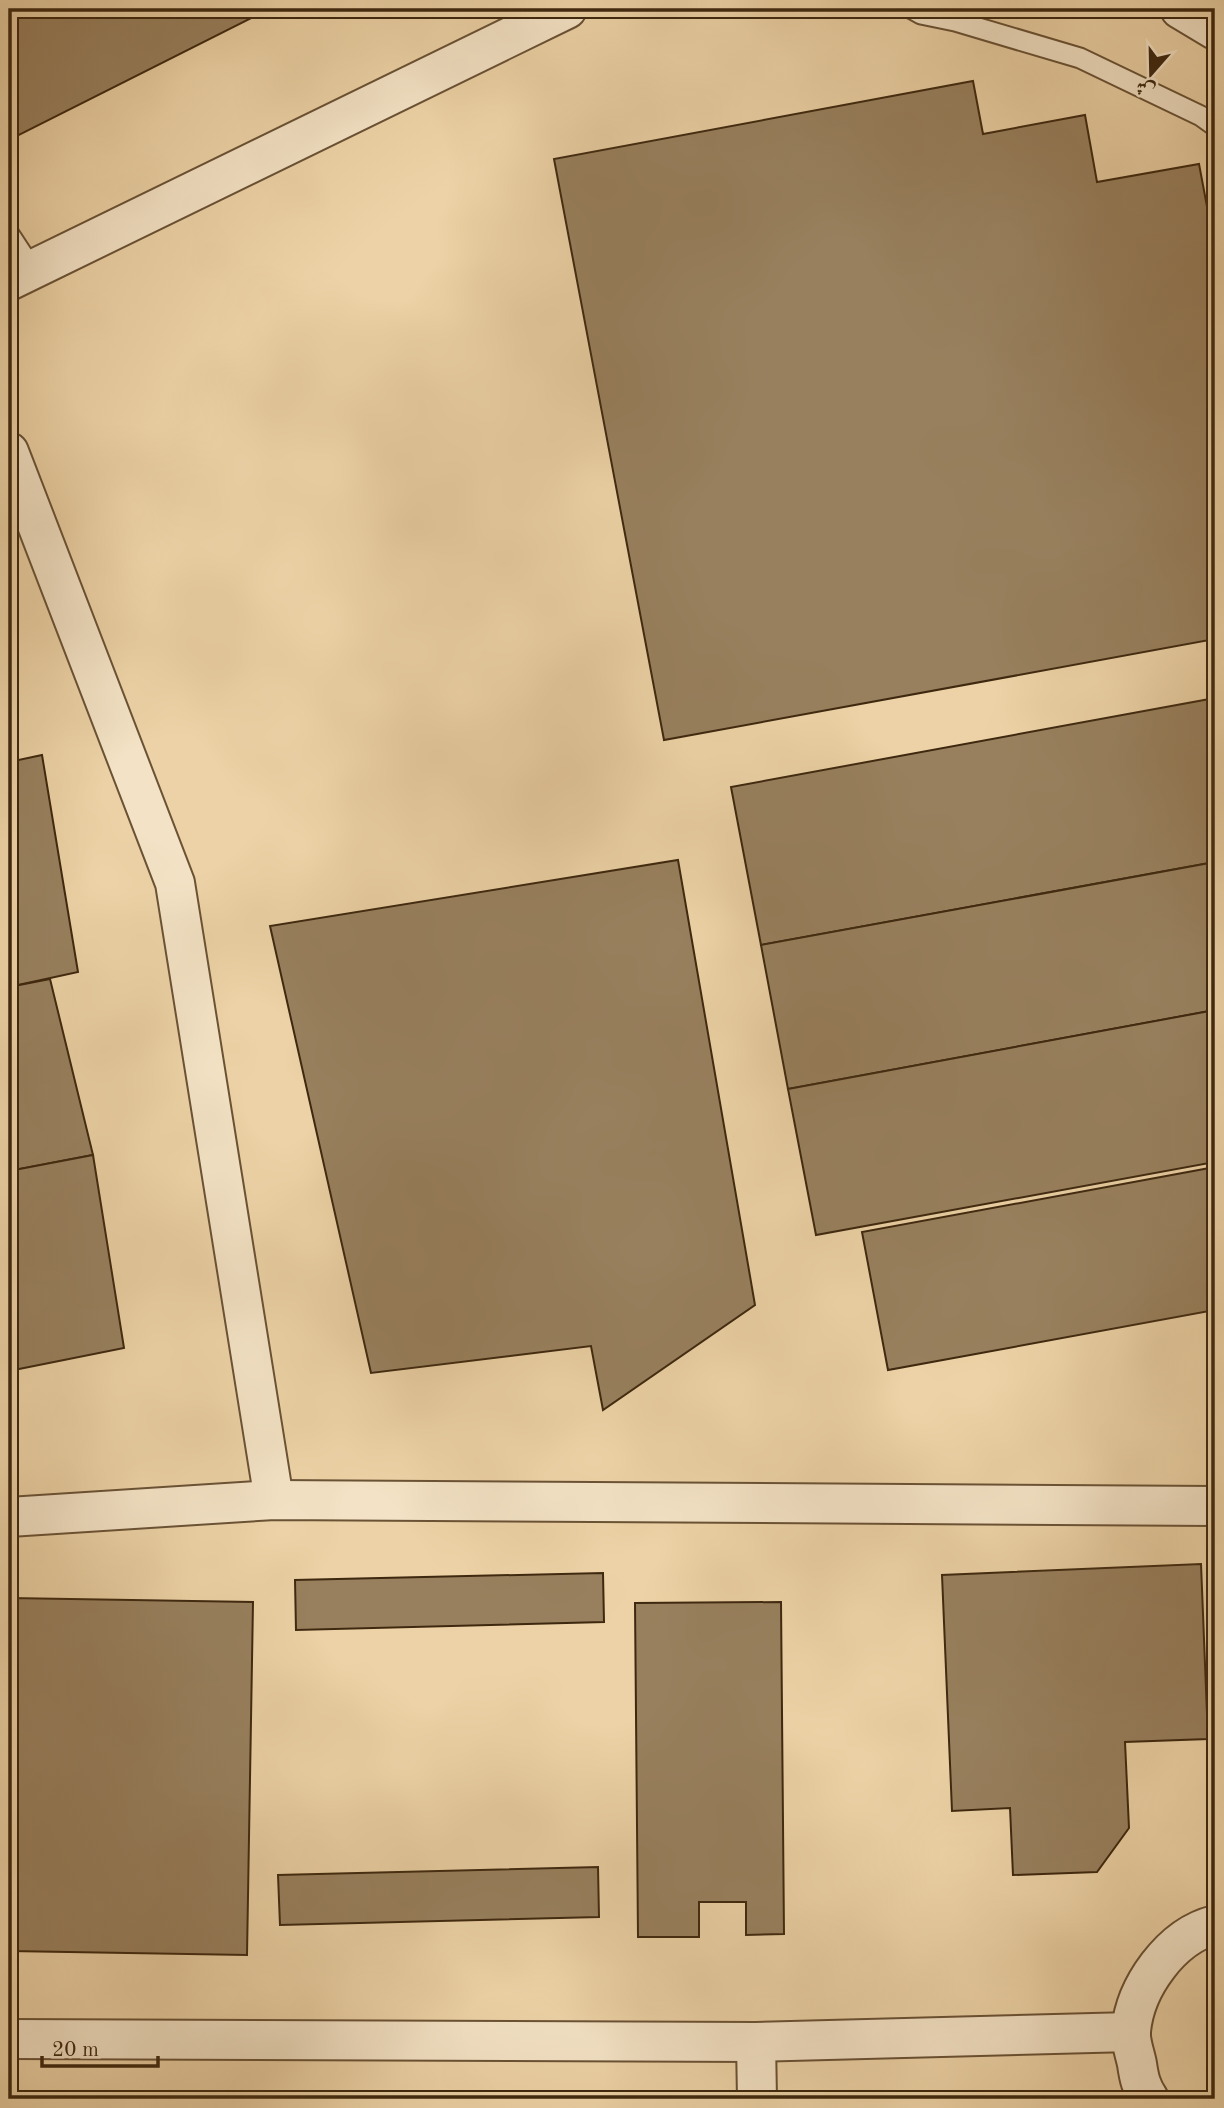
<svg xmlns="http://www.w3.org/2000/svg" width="1224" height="2108" font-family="'Old Standard TT',Amiri,serif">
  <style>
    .building { fill: #98805e; stroke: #3e280f; stroke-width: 2 }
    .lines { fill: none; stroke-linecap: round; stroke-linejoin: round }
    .service-casing { stroke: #6a5235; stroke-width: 23 }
    .minor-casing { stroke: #6a5235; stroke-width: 42 }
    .service { stroke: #f3e2c5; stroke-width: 19 }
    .minor { stroke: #f3e2c5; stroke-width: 38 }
  </style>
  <rect width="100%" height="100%" fill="#ecd2a6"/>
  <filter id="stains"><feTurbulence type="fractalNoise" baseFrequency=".00286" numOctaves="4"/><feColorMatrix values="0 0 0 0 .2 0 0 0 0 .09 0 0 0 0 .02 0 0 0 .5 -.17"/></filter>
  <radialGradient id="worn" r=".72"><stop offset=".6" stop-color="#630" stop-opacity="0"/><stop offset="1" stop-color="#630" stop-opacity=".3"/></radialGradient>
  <!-- building -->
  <g class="building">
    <polygon points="9,9 269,9 9,140"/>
    <polygon points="973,81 983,134 1085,115 1097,182 1199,164 1215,249 1215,639 664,740 554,159"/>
    <polygon points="1215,698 1215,862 761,945 731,787"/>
    <polygon points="42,755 78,972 9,987 9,762"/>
    <polygon points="678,860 755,1305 603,1410 591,1346 371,1373 270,926"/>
    <polygon points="1215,862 1215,1010 788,1089 761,945"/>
    <polygon points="50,979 93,1155 9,1171 9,987"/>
    <polygon points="1215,1010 1215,1162 816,1235 788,1089"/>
    <polygon points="93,1155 124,1348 9,1371 9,1171"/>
    <polygon points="1215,1167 1215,1310 888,1370 862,1232"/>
    <polygon points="1201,1564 1208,1739 1125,1742 1129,1828 1097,1872 1013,1875 1010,1808 952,1811 942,1575"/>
    <polygon points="603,1573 604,1622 296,1630 295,1580"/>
    <polygon points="9,1598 253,1602 247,1955 9,1951"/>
    <polygon points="781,1602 784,1934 746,1935 746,1902 699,1902 699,1937 638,1937 635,1603"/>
    <polygon points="598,1867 599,1917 280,1925 278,1875"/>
    <polygon points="257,2094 257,2099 91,2099 91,2098"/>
  </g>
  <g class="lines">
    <!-- service casing -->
    <g class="service-casing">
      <g id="service">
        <polyline points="912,9 921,14 955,21 1080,58 1201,116 1215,126"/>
        <polyline points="9,234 32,269"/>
      </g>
    </g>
    <!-- minor casing -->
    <g class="minor-casing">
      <g id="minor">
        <polyline points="1180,9 1215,30"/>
        <polyline points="9,281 567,9"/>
        <polyline points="9,452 175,883 274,1500"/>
        <polyline points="9,1517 274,1500 1215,1506"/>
        <polyline points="9,2039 756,2042 1131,2032"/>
        <polyline points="756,2042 757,2099"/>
        <path d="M1149,2099C1141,2087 1139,2078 1137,2064C1135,2054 1130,2041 1131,2031C1135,1987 1171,1936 1215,1925"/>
      </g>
    </g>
    <!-- service -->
    <use href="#service" class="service"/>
    <!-- minor -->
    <use href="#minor" class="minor"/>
  </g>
  <!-- margin -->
  <rect width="1224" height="2108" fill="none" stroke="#ecd2a6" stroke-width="35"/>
  <rect x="10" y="10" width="1203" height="2087" fill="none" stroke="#3e280f" stroke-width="3.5"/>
  <rect x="18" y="18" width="1189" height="2073" fill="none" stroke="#3e280f" stroke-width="2"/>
  <!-- north arrow -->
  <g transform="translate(1151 74) rotate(200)" stroke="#f3e2c5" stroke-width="5" paint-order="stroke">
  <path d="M0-5L12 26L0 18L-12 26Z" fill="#3e280f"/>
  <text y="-10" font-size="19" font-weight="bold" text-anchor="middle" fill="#3e280f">ش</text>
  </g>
  <!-- scale -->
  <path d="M42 2056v10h116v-10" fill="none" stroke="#3e280f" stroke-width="3.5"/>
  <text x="52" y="2056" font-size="21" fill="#3e280f" stroke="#f3e2c5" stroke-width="5" paint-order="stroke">20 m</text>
  <rect width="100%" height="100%" filter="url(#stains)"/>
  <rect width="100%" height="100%" fill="url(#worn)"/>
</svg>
